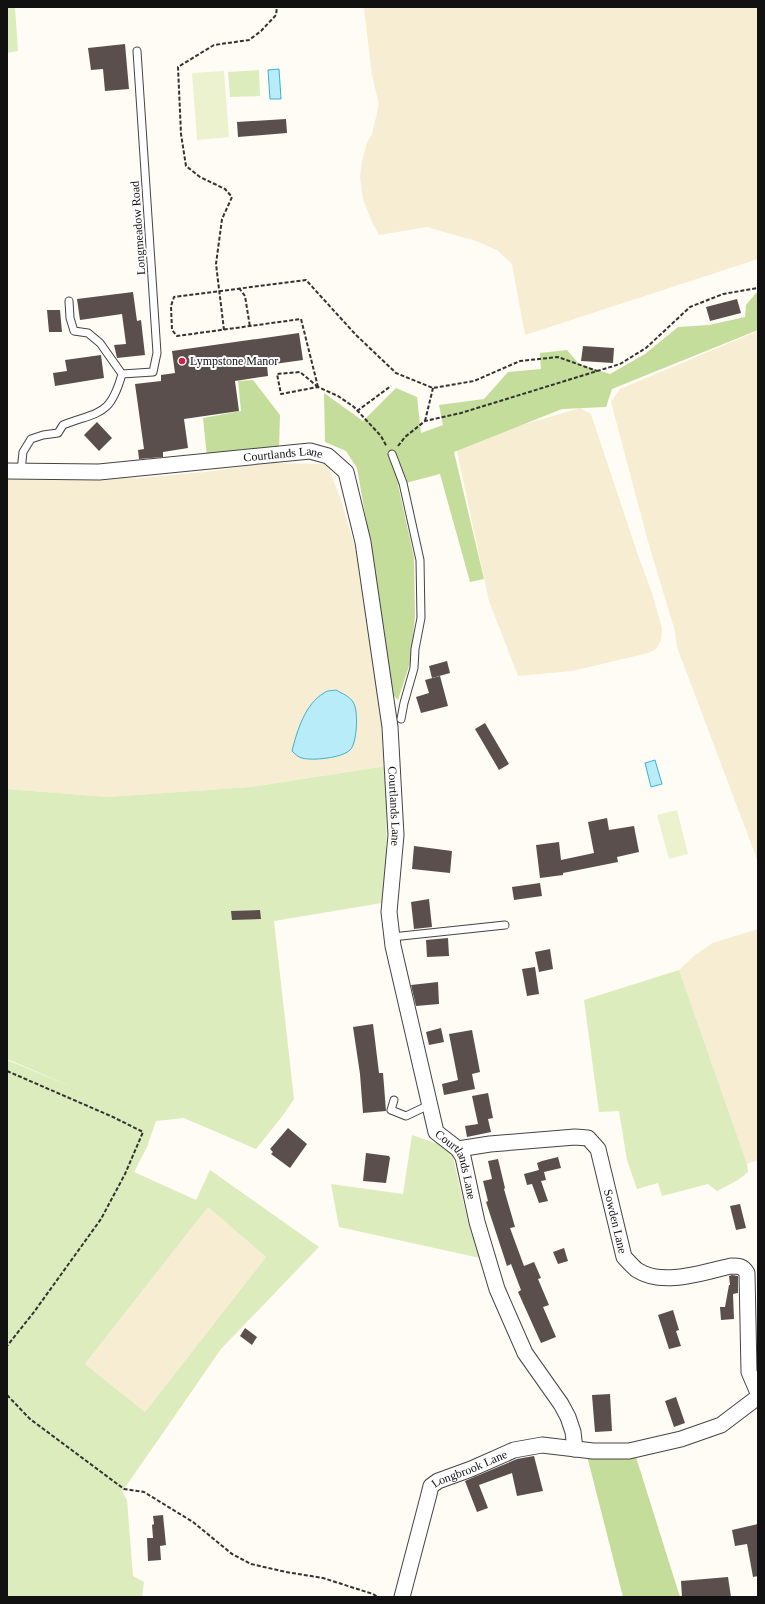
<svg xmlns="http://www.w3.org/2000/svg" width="765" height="1604" font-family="'Times New Roman',serif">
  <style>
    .farmland { fill: #f6edd3 }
    .green { fill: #ddecbc; fill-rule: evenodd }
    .forest { fill: #c5dd9b }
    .pitch { fill: #edf2ce }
    .water { fill: #b8ecf8; stroke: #3db1d1 }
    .building { fill: #5a4f4d }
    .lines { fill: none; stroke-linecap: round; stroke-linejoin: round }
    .service-casing { stroke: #444; stroke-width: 9 }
    .minor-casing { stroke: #444; stroke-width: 17 }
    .path { stroke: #333; stroke-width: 2; stroke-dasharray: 4 2; stroke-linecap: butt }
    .service { stroke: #fff; stroke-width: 7 }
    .minor { stroke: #fff; stroke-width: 15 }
    .poi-dot { fill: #c62449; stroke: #fff; stroke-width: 1.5 }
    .labels { text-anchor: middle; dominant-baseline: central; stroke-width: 4; stroke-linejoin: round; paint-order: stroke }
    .street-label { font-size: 12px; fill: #111; stroke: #fff }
    .poi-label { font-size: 12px; fill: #111; stroke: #fff; text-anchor: start }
  </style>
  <rect width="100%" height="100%" fill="#fffbf5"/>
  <!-- farmland -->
  <g class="farmland">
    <polygon points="364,7 758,7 758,259 525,335 512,264 497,250 476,241 427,227 379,235 372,222 363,199 360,177 362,161 367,143 372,134 379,104 372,76"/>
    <polygon points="758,331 758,862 677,647 675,631 649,545 611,402 620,389"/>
    <polygon points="580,408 591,414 638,555 652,593 662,628 661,641 655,650 648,653 572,671 518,676 489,601 456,447 512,428"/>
    <polygon points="272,463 327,464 340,497 356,551 386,752 387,766 250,787 108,797 7,789 7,478 140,478 205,472"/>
    <polygon points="758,929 758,1160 747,1164 679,970 695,955 713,943"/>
    <polygon points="208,1207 266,1257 145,1412 85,1364"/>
  </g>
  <!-- green -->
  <g class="green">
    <polygon points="7,7 15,7 18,51 7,53"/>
    <polygon points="259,70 260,96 230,97 228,72"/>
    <path d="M387,766L386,887L382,903L274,921L294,1099L284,1114L256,1149L184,1118L156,1121L147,1147L134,1172L196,1200L210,1170L319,1247L221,1349L122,1492L127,1500L133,1576L144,1582L142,1597H7V1060L77,1089L7,1059V789L108,797L250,787ZM208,1207L266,1257L145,1412L85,1364Z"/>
    <polygon points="679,970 747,1164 748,1172 738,1180 717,1191 708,1184 662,1196 658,1183 637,1189 627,1160 619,1111 599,1112 584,1000"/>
    <polygon points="412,1135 444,1146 453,1157 468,1222 480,1258 339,1227 331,1184 403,1194"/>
  </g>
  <!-- forest -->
  <g class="forest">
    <polygon points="756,293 758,293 758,330 612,389 606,407 562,409 454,452 484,579 470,582 440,474 398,485 414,557 415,617 410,663 398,700 388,689 367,525 357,468 346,451 325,442 324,393 363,421 396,388 417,397 421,433 443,425 439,405 484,399 508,372 541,369 540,353 567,350 579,364 610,374 645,354 678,327 709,325 745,317 746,305"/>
    <polygon points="253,380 280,415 279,448 207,457 203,418 241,411 238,381"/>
    <polygon points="635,1454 680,1597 623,1597 587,1456"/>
  </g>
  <!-- pitch -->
  <g class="pitch">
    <polygon points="224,71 229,137 197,140 192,73"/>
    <polygon points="677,810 688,854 669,859 657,815"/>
  </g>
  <!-- water -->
  <g class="water">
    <polygon points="279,69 281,99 270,99 268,70"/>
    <path d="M336,690C343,694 349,696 353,702C359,710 357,744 350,750C342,758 312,761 302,758C298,757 295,754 292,751C297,731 305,704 324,693C327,690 332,691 336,690Z"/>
    <polygon points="655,760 662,784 651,787 645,763"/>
  </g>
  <!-- building -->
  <g class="building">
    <polygon points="125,44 129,89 105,91 103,69 91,70 88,48"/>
    <polygon points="286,119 287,133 238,137 237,122"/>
    <polygon points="133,292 137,321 141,320 145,355 117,358 114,345 126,344 122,314 80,320 77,299"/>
    <polygon points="737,299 741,313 710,321 706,307"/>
    <polygon points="47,310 60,310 62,332 49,332"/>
    <polygon points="299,333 303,360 267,365 268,376 235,381 239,411 184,419 188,448 163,452 163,457 139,459 138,450 144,449 135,384 161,381 161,375 175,373 172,351"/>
    <polygon points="583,346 614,348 613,363 581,361"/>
    <polygon points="101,355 104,378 55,386 53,373 67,371 65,360"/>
    <polygon points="97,422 112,438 99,451 84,435"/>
    <polygon points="447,661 450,673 432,678 429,666"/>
    <polygon points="440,676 448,706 421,713 416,697 429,693 425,680"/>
    <polygon points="485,723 509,764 499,770 475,729"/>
    <polygon points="607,818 609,830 634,826 639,852 617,857 618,862 563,873 563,875 540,878 536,845 559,842 561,860 594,853 588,822"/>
    <polygon points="414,846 452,851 450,873 412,869"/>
    <polygon points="540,883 542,896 514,900 512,887"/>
    <polygon points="429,899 432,927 414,929 411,902"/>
    <polygon points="260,910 261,919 232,920 231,911"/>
    <polygon points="448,938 449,956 427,957 426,940"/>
    <polygon points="550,949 553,969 539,972 535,952"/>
    <polygon points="535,967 539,994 527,996 522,969"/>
    <polygon points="438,982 439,1004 416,1006 411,985"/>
    <polygon points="373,1024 379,1073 383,1073 386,1111 363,1113 360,1074 353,1027"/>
    <polygon points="441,1028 444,1042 429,1045 426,1032"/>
    <polygon points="472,1030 480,1072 472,1074 475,1089 444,1095 442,1084 458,1080 449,1034"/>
    <polygon points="488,1093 493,1118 488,1119 491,1132 467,1137 465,1126 478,1124 472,1096"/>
    <polygon points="288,1128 307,1144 290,1168 271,1154 273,1152 270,1149"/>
    <polygon points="366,1153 389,1156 390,1158 386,1183 363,1181"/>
    <polygon points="558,1157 561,1168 544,1172 546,1180 541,1181 548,1201 539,1203 532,1184 527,1185 524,1174 539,1170 537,1163 542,1161"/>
    <polygon points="498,1159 505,1188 504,1189 515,1227 510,1228 524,1266 534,1262 541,1278 538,1279 549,1305 543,1307 556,1337 541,1343 518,1292 521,1290 511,1264 507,1266 486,1202 488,1201 483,1181 492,1179 488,1161"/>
    <polygon points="740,1204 746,1228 736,1230 730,1206"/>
    <polygon points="564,1248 568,1261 558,1264 553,1252"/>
    <polygon points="732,1275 738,1276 738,1293 733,1294 734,1319 721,1320 720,1307 725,1307 729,1285 730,1285 729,1276"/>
    <polygon points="673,1310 679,1330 676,1331 681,1346 669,1349 658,1315"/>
    <polygon points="245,1328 257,1337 252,1345 240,1336"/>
    <polygon points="610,1394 612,1431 595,1432 592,1395"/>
    <polygon points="676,1397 685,1423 674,1427 665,1401"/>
    <polygon points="534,1456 543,1491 517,1496 512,1473 479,1485 488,1508 477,1512 465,1481 517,1459"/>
    <polygon points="163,1515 166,1545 160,1546 161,1560 148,1561 147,1538 153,1538 152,1525 154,1524 153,1516"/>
    <polygon points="758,1524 758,1576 753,1577 747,1544 735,1546 732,1530"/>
    <polygon points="728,1577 731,1597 682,1597 681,1581"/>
  </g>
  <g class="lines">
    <!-- service casing -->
    <g class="service-casing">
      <g id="service">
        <polyline points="122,374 153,372 157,353 137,51"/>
        <polyline points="392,454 403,483 420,560 421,618 415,649 414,668 404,703 401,719"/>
        <path d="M21,471L23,452L31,439L43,435L58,433L63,425C99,411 110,417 122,374L100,343L88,333L74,331L70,318L69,301"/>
        <polyline points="392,937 505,925"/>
        <polyline points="394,1100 391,1110 406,1116 429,1105"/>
      </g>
    </g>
    <!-- minor casing -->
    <g class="minor-casing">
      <g id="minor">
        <path id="s1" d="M7,471L99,472L310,451L328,456L346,472L363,542L390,727L396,835L389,912L393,946L436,1132L458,1149L463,1157L477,1222L497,1289L525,1353L561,1404L568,1417L573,1432L575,1449"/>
        <path id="s2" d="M458,1149L490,1144L575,1137L588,1138L598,1149L624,1257C628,1261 633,1267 637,1270C663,1287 703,1272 731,1266C739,1266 743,1266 747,1273L749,1372L758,1393"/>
        <path id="s3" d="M402,1597L428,1498L431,1486L438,1481L471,1469L514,1450L542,1445L593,1451H629L681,1439L721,1425L758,1397"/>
      </g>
    </g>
    <!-- path -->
    <g class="path">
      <polyline points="239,288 245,296 250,327"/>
      <polyline points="224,330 216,264 222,219 232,197 225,189 200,177 186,166 181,134 178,67 214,45 249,40 261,31 276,15 277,7"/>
      <polyline points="318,387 301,319 177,336 172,330 171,306 174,297 306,280 356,335 396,373 433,388 474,381 520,361 558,357 597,371"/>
      <polyline points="318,387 300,372 277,374 281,394 318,387 338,396 354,407 381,436 387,447"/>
      <polyline points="357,411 391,386"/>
      <polyline points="425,421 433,388"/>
      <polyline points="398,446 405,437 425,421 461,413 620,364 646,348 690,307 723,294 758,288"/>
      <polyline points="7,1071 113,1117 143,1132 125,1174 101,1219 34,1312 7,1346"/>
      <polyline points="7,1395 30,1419 124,1489 144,1492 193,1522 232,1554 251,1564 286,1572 323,1578 373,1594 378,1597"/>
    </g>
    <!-- service -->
    <use href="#service" class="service"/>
    <!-- minor -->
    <use href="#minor" class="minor"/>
  </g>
  <!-- markers -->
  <circle class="poi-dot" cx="182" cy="361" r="4"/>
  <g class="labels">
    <!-- street labels -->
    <g class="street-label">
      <text transform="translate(138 228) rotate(-94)">Longmeadow Road</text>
      <text stroke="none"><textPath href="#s1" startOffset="277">Courtlands Lane</textPath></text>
      <text stroke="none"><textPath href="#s1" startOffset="685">Courtlands Lane</textPath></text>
      <text stroke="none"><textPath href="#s1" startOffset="1057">Courtlands Lane</textPath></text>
      <text stroke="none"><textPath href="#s2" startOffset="220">Sowden Lane</textPath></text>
      <text stroke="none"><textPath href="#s3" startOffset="157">Longbrook Lane</textPath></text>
    </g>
    <!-- poi labels -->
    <g class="poi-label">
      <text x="190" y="361">Lympstone Manor</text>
    </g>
  </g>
  <!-- border -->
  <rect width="765" height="1604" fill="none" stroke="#111111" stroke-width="16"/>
</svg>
